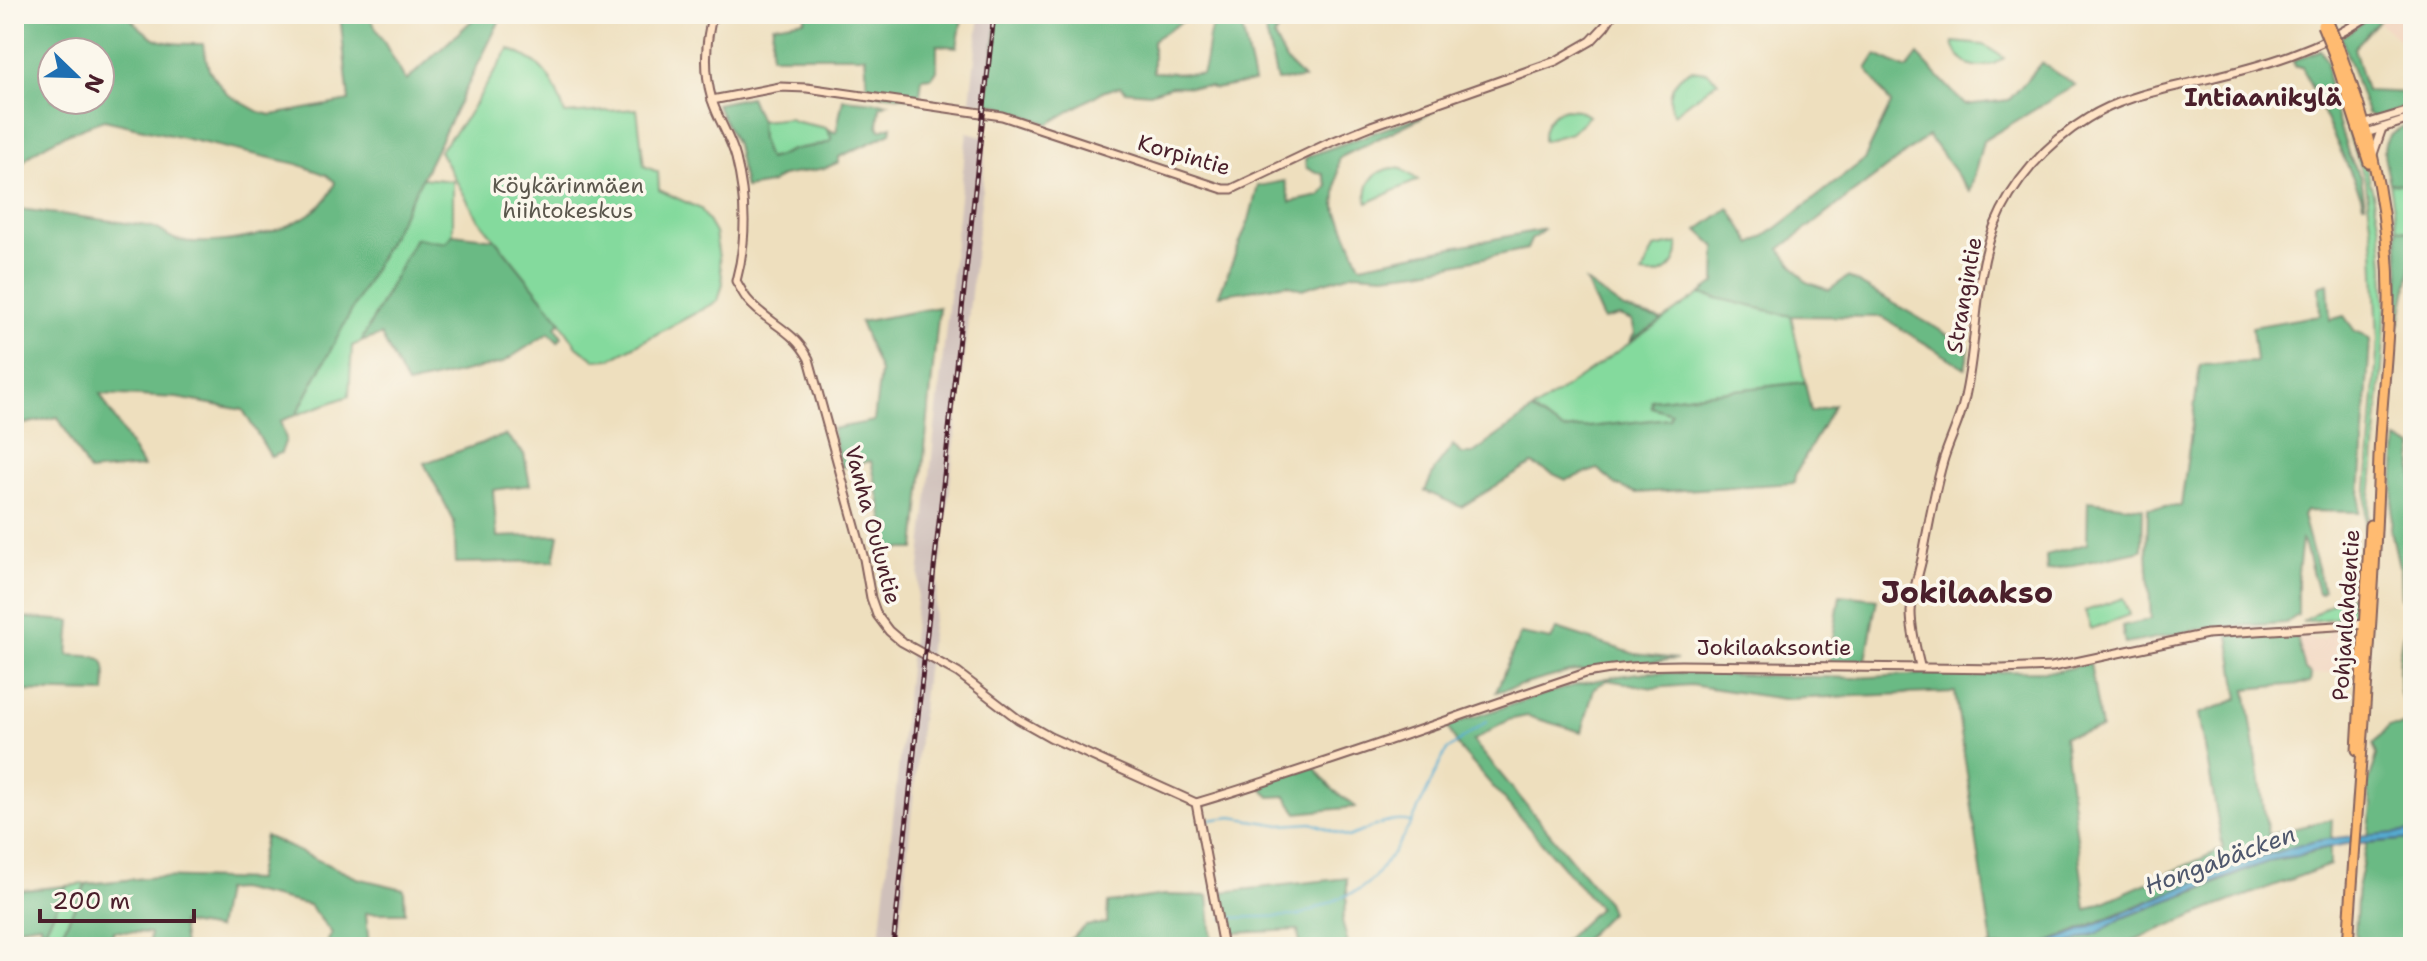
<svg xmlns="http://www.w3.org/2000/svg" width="2427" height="961" font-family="'Shantell Sans',sans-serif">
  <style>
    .built { fill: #f2d4be }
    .industrial { fill: #cfc0ba }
    .green { fill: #84da9d; stroke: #677c64; stroke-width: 2 }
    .forest { fill: #6bba84; stroke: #5a6c58; stroke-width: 2; fill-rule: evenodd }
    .water { fill: #54acd1; stroke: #4f667e; stroke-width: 2 }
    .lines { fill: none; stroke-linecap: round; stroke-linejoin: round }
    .stream { stroke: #54acd1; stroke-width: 2 }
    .secondary-casing { stroke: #83625e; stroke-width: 11 }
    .highway-casing { stroke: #83625e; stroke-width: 13 }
    .secondary { stroke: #ffe4c6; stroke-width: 7 }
    .highway { stroke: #ffbb71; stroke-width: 9 }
    .rail-casing { stroke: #4a1f2b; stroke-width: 5 }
    .rail { stroke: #fbf7ec; stroke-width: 2; stroke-dasharray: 6; stroke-linecap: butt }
    .highway-bridge-casing { stroke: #83625e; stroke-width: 13; stroke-linecap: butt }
    .highway-bridge { stroke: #ffbb71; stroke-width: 9 }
    .labels { text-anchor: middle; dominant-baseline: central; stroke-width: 7; stroke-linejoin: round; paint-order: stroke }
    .street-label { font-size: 22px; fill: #4a1f2b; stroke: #fbf7ec }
    .park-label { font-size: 22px; fill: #5b574d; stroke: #fbf7ec }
    .neighbourhood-label { font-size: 24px; font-weight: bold; fill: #4a1f2b; stroke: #fbf7ec }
    .water-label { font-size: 24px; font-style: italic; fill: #4e576d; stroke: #fbf7ec }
    .district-label { font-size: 30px; font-weight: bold; fill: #4a1f2b; stroke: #fbf7ec }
  </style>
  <rect width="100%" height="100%" fill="#fbf7ec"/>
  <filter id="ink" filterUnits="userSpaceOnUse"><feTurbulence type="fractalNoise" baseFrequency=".0125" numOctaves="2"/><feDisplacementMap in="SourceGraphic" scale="16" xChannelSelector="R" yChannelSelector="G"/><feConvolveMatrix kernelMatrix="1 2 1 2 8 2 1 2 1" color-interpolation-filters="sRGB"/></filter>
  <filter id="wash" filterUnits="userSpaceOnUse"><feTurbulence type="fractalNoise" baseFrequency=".006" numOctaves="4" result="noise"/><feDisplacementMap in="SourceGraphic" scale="32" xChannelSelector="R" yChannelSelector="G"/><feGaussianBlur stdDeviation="1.8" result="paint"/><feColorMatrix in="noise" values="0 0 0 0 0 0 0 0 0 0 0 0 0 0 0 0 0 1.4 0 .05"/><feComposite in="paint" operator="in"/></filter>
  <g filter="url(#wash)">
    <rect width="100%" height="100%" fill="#eedfbe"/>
    <!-- built -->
    <g class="built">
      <polygon points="2385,14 2413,14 2413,51 2379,23"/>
      <polygon points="2328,630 2338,630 2337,668 2334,672 2311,675 2305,671 2296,633 2306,633 2307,637 2312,640 2322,640 2327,636"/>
    </g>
    <!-- industrial -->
    <g class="industrial">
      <polygon points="980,14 998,14 987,103 970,101"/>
      <polygon points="967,132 987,137 980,211 944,540 926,671 898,947 879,947"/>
    </g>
    <!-- green -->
    <g class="green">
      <path d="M1953,42L1984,45L2004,58C1983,73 1959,69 1953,42Z"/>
      <path d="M509,49C546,64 552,77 565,114L637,109L644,166L658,172L659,190L701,209L715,233L723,283L718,301L610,359L595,360L577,346L554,313L477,217L439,151L466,118Z"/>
      <path d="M1691,70L1707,72L1718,81L1674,114C1665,95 1673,79 1691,70Z"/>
      <path d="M2334,70C2352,122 2371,174 2380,228C2390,292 2383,359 2377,424C2374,456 2373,502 2364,533L2378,340L2374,249L2366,182L2337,104Z"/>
      <path d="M1565,109L1577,110L1589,116L1571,133L1543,141C1542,125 1550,113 1565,109Z"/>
      <path d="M790,118L793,121L826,128L831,137V141C818,147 805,146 792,150C784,153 777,157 768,160L761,139L760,121Z"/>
      <path d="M1393,168L1402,169L1418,180L1367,203C1364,184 1373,171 1393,168Z"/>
      <polygon points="422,178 453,181 453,234 446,243 415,238 361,342 352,346 349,396 296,415"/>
      <polygon points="2398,182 2413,185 2413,232 2397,228 2390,183"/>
      <path d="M1678,243C1680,265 1664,279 1642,274L1654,248Z"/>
      <polygon points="1700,294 1791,316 1805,382 1652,400 1671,413 1669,418 1563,430 1532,411"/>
      <polygon points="2352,596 2358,597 2354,616 2302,622 2341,598"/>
      <polygon points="2123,598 2129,615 2091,629 2085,611"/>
      <polygon points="86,884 55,947 43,947 42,936 67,886"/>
    </g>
    <!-- forest -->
    <g class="forest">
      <path d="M14,14H126C154,44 163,44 203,44L209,70L227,94L259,112L272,115L349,101L340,14H368L406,81L479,14H503L422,178L296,415L280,421L286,439L281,453L271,457L243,410L177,398L100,394L143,467L89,472L58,417L24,424L14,430ZM52,52H100V100H52ZM104,120L297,164L327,175L335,182C322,231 220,249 177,240C169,238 163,231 155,228C144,224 130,224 119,222C86,217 53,214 20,209C16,198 13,184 17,172C26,147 81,128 104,120Z"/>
      <polygon points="805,14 963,14 957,47 937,45 937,70 932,77 922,78 920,94 914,98 868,93 865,56 771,56 773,25 805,20"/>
      <path d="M998,14H1034L1037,18L1044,14H1190L1183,21L1153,40V72L1202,74C1210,54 1204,31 1220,14H1239L1254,82L1215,89L1210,87L1171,86L1150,93L1126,91L1121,86L1102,92L1048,124L1001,106L987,103Z"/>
      <polygon points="1262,14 1285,14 1274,37 1286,61 1304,79 1277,81"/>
      <polygon points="2376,14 2385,14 2354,48 2366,91 2413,93 2413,105 2375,118 2367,113 2341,37"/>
      <polygon points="2320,50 2327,61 2330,96 2349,156 2361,178 2365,204 2363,204 2361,195 2302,67 2294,67 2293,61"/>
      <polygon points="1876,55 1907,69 1918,55 1965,105 2009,100 2042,63 2075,85 1983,141 1970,192 1928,136 1780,249 1806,282 1829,290 1848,277 1969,347 1965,368 1882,317 1791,316 1700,294 1715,283 1716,247 1698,230 1729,208 1752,244 1778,227 1864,160 1891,104 1867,69"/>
      <path d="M750,97L760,121L761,139L768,159C777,157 784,153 792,150C805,146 818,148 831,141V136L826,128L836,133L843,99L888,103L880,107L878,125L880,130L892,126L891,133L839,157V162L825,168L782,176L770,184L745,188L736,144L716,104Z"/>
      <polygon points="1434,111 1339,158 1335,206 1360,265 1545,229 1531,240 1527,249 1420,271 1384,275 1355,273 1302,289 1287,284 1219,295 1249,220 1258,186 1285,181 1290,202 1320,196 1328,186 1323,174 1306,168 1305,159 1309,156"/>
      <path d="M2413,123V185L2390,183C2383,151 2375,136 2413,123Z"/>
      <path d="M2397,228L2413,232C2413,245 2410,257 2411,269L2400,323L2396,322L2400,281Z"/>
      <polygon points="453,234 495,239 561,321 556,327 562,337 558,342 549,333 502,363 407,385 381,335 361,342 415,238 446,243"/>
      <polygon points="1586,282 1624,309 1663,320 1629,342 1635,333 1632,321 1619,316 1603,320"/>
      <polygon points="2328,283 2330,320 2344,316 2355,331 2363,334 2370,340 2359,512 2306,511 2303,516 2323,590 2321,594 2318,593 2304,542 2302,540 2298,572 2298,615 2286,623 2207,628 2125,644 2122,626 2151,619 2147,550 2148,508 2181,506 2200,365 2256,362 2252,327 2320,315 2319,286"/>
      <polygon points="939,307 915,549 890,549 871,461 841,467 832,429 874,421 880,372 860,322"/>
      <polygon points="1805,382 1811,412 1834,405 1795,475 1794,483 1636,493 1616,485 1598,469 1566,480 1532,464 1461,507 1425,491 1435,469 1453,445 1461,454 1472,454 1532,411 1563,430 1669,418 1671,413 1651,407 1652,400"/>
      <polygon points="506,435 524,454 530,485 493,490 497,537 559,535 554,561 456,563 454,521 424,463"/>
      <polygon points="2397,439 2413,447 2413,526 2410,541 2413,554 2413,606 2401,598 2400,571 2391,530"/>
      <polygon points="2088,501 2143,508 2142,550 2047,571 2046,555 2087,544"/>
      <polygon points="1840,595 1877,599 1865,665 1829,663"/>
      <path d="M14,617L71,621L68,655C104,657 108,653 105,693L14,691Z"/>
      <polygon points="1557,629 1635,654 1677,659 1569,672 1496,692 1520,634 1551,640"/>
      <path d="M2405,630L2413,645V831L2368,836L2372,806L2367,789L2377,755L2373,744L2389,726H2400L2410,720C2410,704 2405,708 2401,696C2398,686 2399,638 2405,630Z"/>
      <path d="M2296,633L2305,670L2311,675L2310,683L2246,689L2268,835L2332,819L2331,839L2273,853L2222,871L2037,947H1988L1992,945L1955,692L1783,699L1690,685L1653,688L1608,680L1594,688L1582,732L1527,716L1508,720L1473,741L1607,902L1611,912L1576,947H1557L1599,908L1460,749L1447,726C1513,705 1580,678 1649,672L1854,678L1959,672L2058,671L2090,663L2101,729L2064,736L2086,910L2223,849L2199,714L2239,699L2229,635Z"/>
      <polygon points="1314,767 1331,788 1356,807 1297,813 1286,796 1270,797 1259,784"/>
      <polygon points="265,836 357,878 404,889 405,913 366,913 369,947 324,947 332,933 309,905 238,889 224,890 217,929 181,923 184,947 149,947 150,933 113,931 111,947 55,947 86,884 155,877 256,880"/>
      <polygon points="2413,839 2413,947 2362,947 2361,942 2355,934 2358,884 2367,843"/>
      <polygon points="2330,847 2330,865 2215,907 2117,947 2058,947 2098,933 2122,918 2207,887 2268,861 2297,856"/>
      <polygon points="1347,878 1347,901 1342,921 1349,947 1300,947 1298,930 1233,933 1222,892"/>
      <polygon points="67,886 42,936 40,924 14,928 14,891"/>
      <polygon points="1164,895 1208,896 1212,939 1175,945 1174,947 1069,947 1068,941 1086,926 1107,923 1108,903"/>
    </g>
    <!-- water -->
    <path class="water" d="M2413,831V839L2346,844L2310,851L2298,856L2278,858L2122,918L2098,933L2058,947H2037C2131,914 2219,865 2316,841C2347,834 2381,836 2413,831Z"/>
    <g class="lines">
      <!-- stream -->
      <g class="stream">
        <path d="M1208,820L1232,817L1281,825L1312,823L1348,837C1370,829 1387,817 1411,822"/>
        <polyline points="1223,918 1298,916 1359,890 1373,879 1394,851 1412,822 1446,751 1487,721"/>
      </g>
    </g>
  </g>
  <g filter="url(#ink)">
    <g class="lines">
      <!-- secondary casing -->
      <g class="secondary-casing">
        <g id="secondary">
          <path d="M713,14C705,41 704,73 712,100C718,120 731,138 736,158C746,198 747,241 736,281C740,287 743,294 747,299C766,323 793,328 809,359L864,559L871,598L877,615L889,631L902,642L958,673L1018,719L1050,737L1196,803L1223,947"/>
          <polyline points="712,100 780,87 807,88 1002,116 1223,189 1232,189 1329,143 1371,126 1556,61 1591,41 1605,26 1613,14"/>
          <polyline points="2362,125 2413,110"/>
          <polyline points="2363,134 2413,118"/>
          <polyline points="2373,154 2382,128"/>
          <path d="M1920,666C1916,649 1911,630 1911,612C1912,595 1918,576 1922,559C1929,525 1934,491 1944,458C1950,439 1960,420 1964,401C1978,344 1973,282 1994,227C2012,182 2047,143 2088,118C2123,96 2163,90 2202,80C2262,66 2320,50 2371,14"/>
          <path d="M1196,803C1328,764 1456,716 1586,673C1618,667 1649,665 1681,665L2002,669L2052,667L2207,634L2368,624"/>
        </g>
      </g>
      <!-- highway casing -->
      <g class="highway-casing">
        <g id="highway">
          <path d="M2339,49C2371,131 2390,215 2389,304C2388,355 2381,405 2379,456C2374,620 2358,783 2348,947"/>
          <polyline points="2333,52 2369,163"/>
          <polyline points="2357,750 2370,525"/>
        </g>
      </g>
      <!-- secondary -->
      <use href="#secondary" class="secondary"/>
      <!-- highway -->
      <use href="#highway" class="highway"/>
      <!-- rail casing -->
      <g class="rail-casing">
        <polyline id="rail" points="893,947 994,14"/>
      </g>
      <!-- rail -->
      <use href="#rail" class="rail"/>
      <!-- highway-bridge casing -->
      <g class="highway-bridge-casing">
        <g id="highway-bridge">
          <polyline points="2328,22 2339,49"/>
          <polyline points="2322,25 2333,52"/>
        </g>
      </g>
      <!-- highway-bridge -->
      <use href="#highway-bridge" class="highway-bridge"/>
    </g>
  </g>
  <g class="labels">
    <!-- street labels -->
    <g class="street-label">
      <text transform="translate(1184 155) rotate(16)">Korpintie</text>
      <text transform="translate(1964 295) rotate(-80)">Strangintie</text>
      <text transform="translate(873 525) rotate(75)">Vanha Ouluntie</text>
      <text transform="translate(2346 615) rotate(-86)">Pohjanlahdentie</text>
      <text x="1774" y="647">Jokilaaksontie</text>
    </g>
    <!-- park labels -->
    <g class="park-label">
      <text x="568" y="185">Köykärinmäen<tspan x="568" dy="25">hiihtokeskus</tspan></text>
    </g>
    <!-- neighbourhood labels -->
    <g class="neighbourhood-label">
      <text x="2263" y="98">Intiaanikylä</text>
    </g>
    <!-- water labels -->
    <g class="water-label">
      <text transform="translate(2220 860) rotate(-20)">Hongabäcken</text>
    </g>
    <!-- district labels -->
    <g class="district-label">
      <text x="1967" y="592">Jokilaakso</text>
    </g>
  </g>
  <!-- margin -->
  <rect width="2427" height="961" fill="none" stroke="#fbf7ec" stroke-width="48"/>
  <!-- north arrow -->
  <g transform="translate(76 76) rotate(113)"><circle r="38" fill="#fbf7ec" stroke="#b4a19f" stroke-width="2"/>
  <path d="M0-6L14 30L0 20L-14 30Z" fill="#1f6fb2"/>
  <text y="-12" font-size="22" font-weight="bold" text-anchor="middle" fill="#4a1f2b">N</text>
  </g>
  <!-- scale -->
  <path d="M40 909v12h154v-12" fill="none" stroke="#4a1f2b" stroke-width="4"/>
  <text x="52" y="909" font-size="24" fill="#4a1f2b" stroke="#fbf7ec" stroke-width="6" paint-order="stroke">200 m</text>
</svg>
